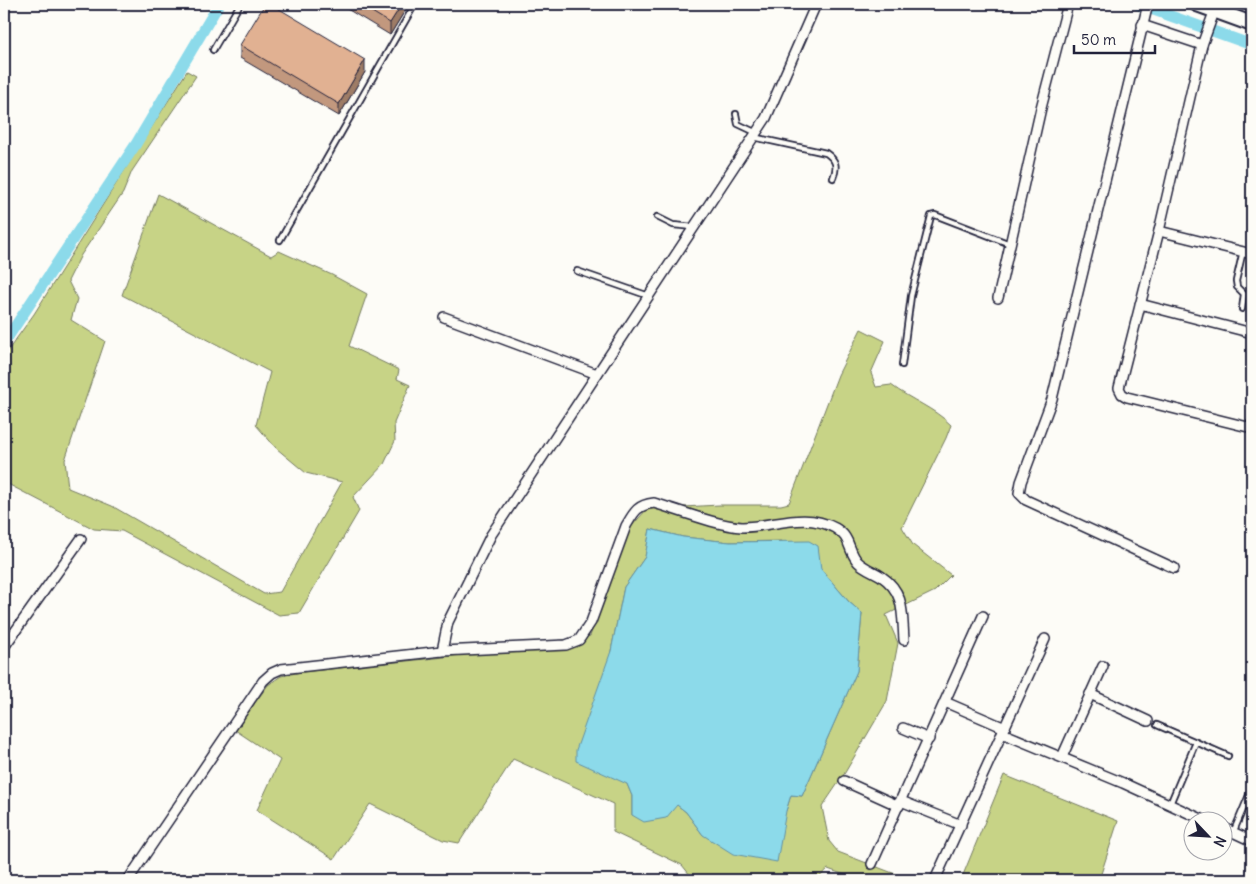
<svg xmlns="http://www.w3.org/2000/svg" width="1256" height="884" font-family="Delius,sans-serif">
  <style>
    .green { fill: #c7d386; stroke: #747a60; fill-rule: evenodd }
    .water { fill: #8cdaea; stroke: #6290a4 }
    .lines { fill: none; stroke-linecap: round; stroke-linejoin: round }
    .canal { stroke: #8cdaea; stroke-width: 11 }
    .lane-casing { stroke: #22223b; stroke-width: 8 }
    .street-casing { stroke: #22223b; stroke-width: 12 }
    .secondary-casing { stroke: #22223b; stroke-width: 18 }
    .lane { stroke: #fdfcf7; stroke-width: 4.5 }
    .street { stroke: #fdfcf7; stroke-width: 9 }
    .secondary { stroke: #fdfcf7; stroke-width: 14 }
    .wall { fill: #c2987e; stroke: #22223b }
    .shaded-wall { fill: #9e7c66; stroke: #22223b }
    .building { fill: #e1b192; stroke: #22223b }
  </style>
  <rect width="100%" height="100%" fill="#fdfcf7"/>
  <filter id="ink" filterUnits="userSpaceOnUse"><feTurbulence type="fractalNoise" baseFrequency=".02" numOctaves="2"/><feDisplacementMap in="SourceGraphic" scale="10" xChannelSelector="R" yChannelSelector="G"/><feConvolveMatrix kernelMatrix="1 2 1 2 8 2 1 2 1" color-interpolation-filters="sRGB"/></filter>
  <g filter="url(#ink)">
    <!-- green -->
    <g class="green">
      <polygon points="187,71 196,76 132,171 123,193 81,255 68,281 77,299 71,320 105,341 65,460 68,488 112,506 264,594 280,592 342,482 306,473 276,448 256,425 270,372 122,295 158,194 271,256 279,251 332,275 367,294 349,346 399,370 397,379 410,385 394,423 395,441 384,464 353,497 359,511 299,613 279,615 122,531 94,529 4,482 4,356 34,314"/>
      <path d="M861,329L885,341L871,373L876,387L891,385C911,400 934,408 951,425L946,438L902,527L913,545L951,575L935,591L886,615L898,643L887,701L843,776L822,807L829,841L838,852L911,880H859L828,869L816,880H702L690,875L682,865L613,832V804L513,759L459,843L443,840L370,804L334,859L257,810L280,760L235,730L268,685L281,676L301,672L445,657L590,636L629,529L647,509L719,505H781L789,503L838,375ZM650,529L683,537L730,542L781,541L821,569L849,602L862,613L857,671L802,796L791,795L786,811L703,835L686,812L677,805L632,815V796L627,784L611,651L624,587L645,557Z"/>
      <polygon points="1004,775 1118,821 1099,880 961,880"/>
    </g>
    <!-- water -->
    <polygon class="water" points="650,529 683,537 730,542 809,541 818,546 821,569 849,602 862,613 857,671 802,796 791,795 786,811 777,862 733,854 703,835 686,812 677,805 666,818 644,822 632,815 632,796 627,784 576,761 576,750 611,651 624,587 645,557"/>
    <g class="lines">
      <!-- canal -->
      <g class="canal">
        <polyline points="1137,4 1252,45"/>
        <polyline points="4,343 136,144 219,4"/>
      </g>
      <!-- lane casing -->
      <g class="lane-casing">
        <g id="lane">
          <polyline points="213,50 240,4"/>
          <polyline points="736,114 738,124 757,133"/>
          <path d="M753,137L826,153C836,160 838,166 833,178"/>
          <polyline points="657,217 673,225 694,227"/>
          <polyline points="280,240 415,4"/>
          <polyline points="577,271 649,296"/>
          <polyline points="1242,309 1244,294 1237,287 1236,281 1243,251"/>
          <polyline points="902,365 911,296 931,216 935,215 1010,244"/>
          <polyline points="1157,725 1228,756"/>
          <polyline points="1170,804 1196,742"/>
          <polyline points="1233,833 1252,788"/>
        </g>
      </g>
      <!-- street casing -->
      <g class="street-casing">
        <g id="street">
          <polyline points="1148,4 1052,399 1021,482 1019,493 1026,500 1174,568"/>
          <polyline points="1217,4 1202,45 1159,231 1119,388 1122,394 1127,397 1252,428"/>
          <polyline points="1142,25 1202,45"/>
          <polyline points="1159,231 1252,254"/>
          <polyline points="998,298 1041,108 1068,4"/>
          <polyline points="1140,304 1252,333"/>
          <polyline points="444,317 597,374"/>
          <polyline points="4,647 81,539"/>
          <polyline points="442,651 448,622 491,535 766,118 816,4"/>
          <polyline points="1090,694 1148,721"/>
          <polyline points="945,702 1005,728"/>
          <polyline points="903,728 929,739"/>
          <polyline points="1002,733 1123,783 1208,822"/>
          <polyline points="1062,757 1103,666"/>
          <polyline points="844,781 899,806"/>
          <polyline points="901,801 961,825"/>
          <polyline points="1224,828 1252,841"/>
          <polyline points="872,864 983,616"/>
          <path d="M128,880L263,681L272,673L281,669L442,651L566,645L579,640L591,622L626,526C634,512 637,505 654,503C678,510 718,526 742,527C774,527 804,511 835,528C852,538 847,550 858,562C864,568 873,571 881,576C905,592 902,613 904,640"/>
          <polyline points="935,880 1045,639"/>
        </g>
      </g>
      <!-- secondary casing -->
      <g class="secondary-casing">
        <polyline id="secondary" points="1197,4 1252,24"/>
      </g>
      <!-- lane -->
      <use href="#lane" class="lane"/>
      <!-- street -->
      <use href="#street" class="street"/>
      <!-- secondary -->
      <use href="#secondary" class="secondary"/>
    </g>
    <!-- wall -->
    <g class="wall">
      <polygon points="339,4 409,4 390,35"/>
      <polygon points="240,45 365,72 339,116 240,58"/>
    </g>
    <!-- shaded-wall -->
    <g class="shaded-wall">
      <polygon points="402,4 409,4 390,35 390,23"/>
      <polygon points="365,60 365,72 339,116 339,104"/>
    </g>
    <!-- building -->
    <g class="building">
      <polygon points="265,4 271,4 365,60 339,104 240,45"/>
      <polygon points="359,4 402,4 390,23"/>
    </g>
  </g>
  <!-- margin -->
  <rect width="1256" height="884" fill="none" stroke="#fdfcf7" stroke-width="20"/>
  <rect x="10" y="10" width="1236" height="864" fill="none" stroke="#22223b" stroke-width="2" filter="url(#ink)"/>
  <!-- north arrow -->
  <g transform="translate(1208 836) rotate(115)"><circle r="24" fill="#fdfcf7" stroke="#a5a5ac"/>
  <path d="M0-4L9 19L0 12L-9 19Z" fill="#22223b"/>
  <text y="-8" font-size="14" font-weight="bold" text-anchor="middle" fill="#22223b">N</text>
  </g>
  <!-- scale -->
  <path d="M1074 45v8h81v-8" fill="none" stroke="#22223b" stroke-width="2.5"/>
  <text x="1081" y="45" font-size="15" fill="#22223b" stroke="#fdfcf7" stroke-width="4" paint-order="stroke">50 m</text>
</svg>
